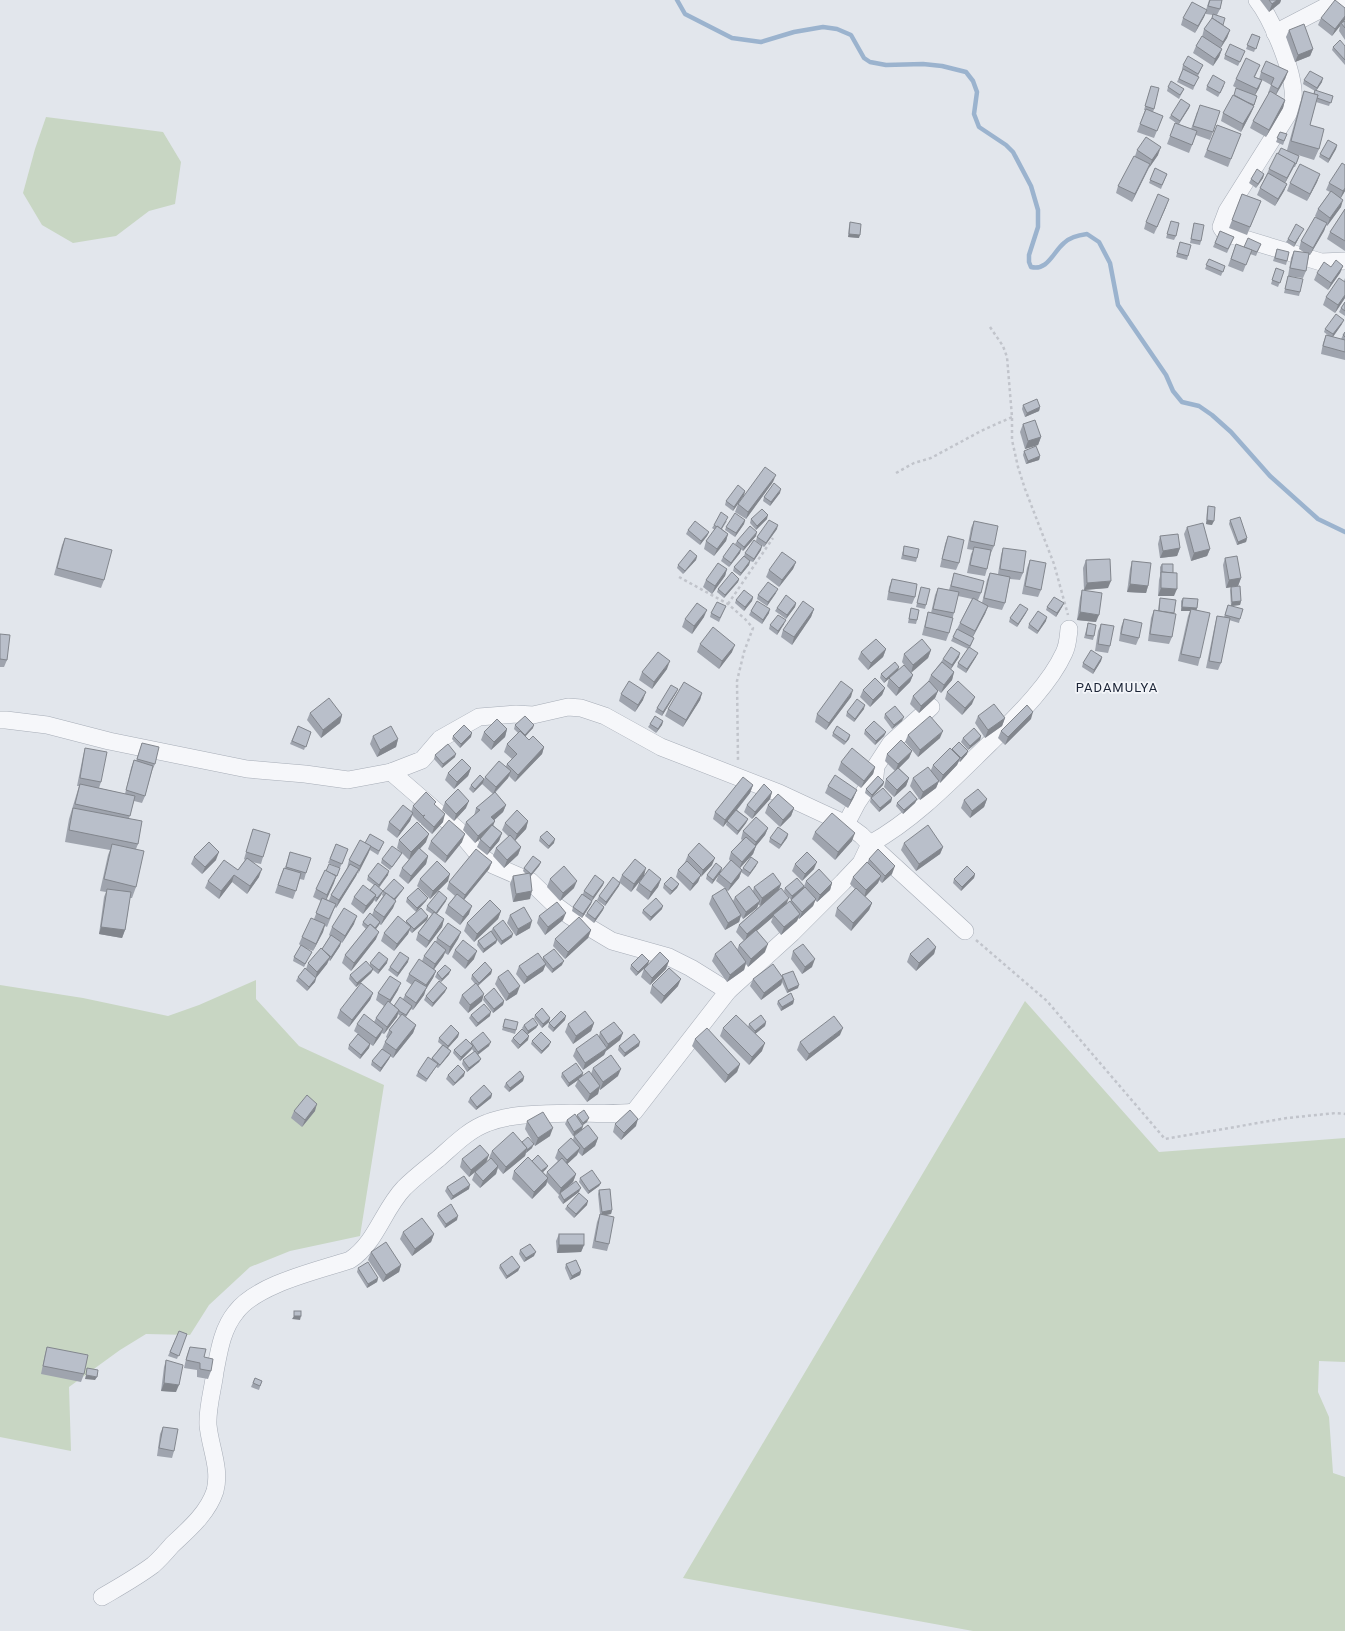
<svg xmlns="http://www.w3.org/2000/svg" width="1345" height="1631" font-family="Roboto,sans-serif">
  <style>
    .green { fill: #c8d6c3 }
    .lines { fill: none; stroke-linecap: round; stroke-linejoin: round }
    .stream { stroke: #9bb3ce; stroke-width: 4.5 }
    .minor-casing { stroke: #a7adb7; stroke-width: 18 }
    .path { stroke: #c1c4cb; stroke-width: 2.5; stroke-dasharray: 3 3; stroke-linecap: butt }
    .minor { stroke: #f6f7fa; stroke-width: 17 }
    .wall { fill: #9fa4ae }
    .shaded-wall { fill: #82868d }
    .building { fill: #b9bfca; stroke: #82868d }
    .labels { text-anchor: middle; dominant-baseline: central; stroke-width: 3.5; stroke-linejoin: round; paint-order: stroke }
    .quarter-label { font-size: 13px; letter-spacing: 1px; fill: #1b2436; stroke: #f3f5f9 }
  </style>
  <rect width="100%" height="100%" fill="#e2e6ec"/>
  <!-- green -->
  <g class="green">
    <polygon points="46,117 163,132 181,162 175,204 149,211 116,236 73,243 42,225 23,193 35,149"/>
    <polygon points="256,980 256,999 299,1046 384,1085 360,1236 290,1251 250,1267 209,1305 190,1335 146,1334 120,1350 69,1387 71,1451 0,1437 0,985 83,998 168,1016 199,1005"/>
    <polygon points="1025,1001 1159,1152 1345,1138 1345,1362 1319,1361 1318,1392 1329,1417 1333,1473 1345,1477 1345,1631 973,1631 683,1578"/>
  </g>
  <g class="lines">
    <!-- stream -->
    <path class="stream" d="M677,0L685,14L732,38L761,42L794,32L823,27L837,29L851,35L864,58L870,62L886,65L923,64L942,66L966,72L973,81L977,92L974,114L979,127L1006,145L1013,152L1031,186L1038,210V227L1029,255V262L1031,267C1048,271 1053,252 1064,243C1070,237 1079,235 1087,234L1099,242L1110,263L1118,305L1166,375L1173,391L1182,402L1199,406L1212,415L1231,432L1270,476L1318,519L1345,532"/>
    <!-- minor casing -->
    <g class="minor-casing">
      <g id="minor">
        <path d="M1257,0C1272,19 1291,66 1293,90C1294,98 1292,106 1288,114L1227,211L1221,227L1225,233L1321,262L1345,261"/>
        <polyline points="1275,33 1325,7 1345,1"/>
        <path d="M0,720H6L47,725L109,741L247,769L305,774L348,780L391,772L422,760L440,739L479,717L516,714L533,715L568,707L581,708L605,716L661,747L779,793L822,813L846,824L861,835L870,844L861,863L843,882L792,933L728,991L634,1112C613,1115 592,1113 571,1113C544,1114 512,1113 487,1123C468,1130 453,1146 438,1159C427,1168 414,1178 404,1188C383,1210 376,1243 350,1260C317,1271 257,1284 236,1312C222,1329 219,1351 215,1372C213,1389 207,1408 208,1425C210,1447 221,1469 215,1491C208,1513 188,1530 172,1545C166,1552 160,1559 153,1565C137,1577 119,1587 102,1597"/>
        <polyline points="391,772 458,830 478,854 493,865 530,881 555,905 570,916 612,941 669,957 691,968 728,991"/>
        <polyline points="846,824 857,803 875,776 876,766 891,743 931,707"/>
        <path d="M965,931L870,844C915,819 952,780 989,744C1014,719 1049,686 1064,653C1068,645 1068,638 1069,629"/>
      </g>
    </g>
    <!-- path -->
    <g class="path">
      <polyline points="990,327 1003,346 1007,357 1012,417 1012,440 1018,467 1025,489 1054,564 1068,615"/>
      <polyline points="896,473 914,463 931,458 981,431 1012,417"/>
      <polyline points="679,577 728,604 745,619 753,628 744,652 737,681 738,760"/>
      <polyline points="728,604 773,538"/>
      <polyline points="976,940 1047,1001 1165,1139 1287,1118 1336,1113 1345,1114"/>
    </g>
    <!-- minor -->
    <use href="#minor" class="minor"/>
  </g>
  <!-- wall -->
  <g class="wall">
    <polygon points="1209,0 1222,0 1220,9 1217,15 1223,25 1230,30 1227,38 1220,49 1222,49 1219,57 1213,66 1193,53 1196,46 1202,37 1204,29 1212,19 1213,15 1206,14 1206,11 1204,17 1195,33 1181,25 1183,18 1206,10"/>
    <polygon points="1260,0 1281,0 1280,3 1269,12"/>
    <polygon points="1321,18 1344,22 1345,21 1345,40 1339,31 1340,26 1332,36 1318,25"/>
    <polygon points="1289,30 1313,49 1310,56 1295,62 1286,37"/>
    <polygon points="1252,34 1260,37 1254,52 1246,49"/>
    <polygon points="1345,46 1345,65 1332,50 1333,47"/>
    <polygon points="1245,51 1238,66 1224,59 1225,55"/>
    <polygon points="1183,65 1203,65 1198,76 1197,80 1193,90 1177,82 1183,69 1182,69"/>
    <polygon points="1260,65 1255,77 1259,79 1261,72 1288,71 1285,79 1276,95 1285,100 1283,108 1266,137 1250,128 1253,121 1269,93 1268,93 1271,85 1262,80 1259,88 1255,95 1257,96 1253,109 1241,132 1221,121 1223,113 1240,90 1233,86 1236,79"/>
    <polygon points="1304,80 1322,82 1316,91 1333,96 1329,106 1316,102 1310,125 1319,149 1314,160 1298,155 1299,156 1298,160 1295,167 1294,167 1285,183 1287,184 1284,191 1275,206 1257,195 1260,188 1266,176 1269,169 1287,150 1300,103 1304,91 1313,94 1315,91 1303,84"/>
    <polygon points="1151,86 1154,109 1153,112 1163,116 1154,138 1137,132 1145,110 1144,110"/>
    <polygon points="1207,86 1224,86 1218,97 1206,90"/>
    <polygon points="1168,87 1184,89 1179,99 1167,91"/>
    <polygon points="1190,105 1189,108 1179,124 1191,129 1197,112 1213,132 1210,140 1196,135 1189,153 1167,144 1175,123 1176,123 1169,118 1171,115"/>
    <polygon points="1217,125 1241,134 1228,167 1204,157"/>
    <polygon points="1280,132 1287,134 1283,145 1276,142"/>
    <polygon points="1337,145 1336,149 1328,163 1319,157 1320,154"/>
    <polygon points="1137,150 1158,155 1149,168 1132,202 1116,193 1118,186 1135,156"/>
    <polygon points="1155,168 1167,174 1161,189 1149,183"/>
    <polygon points="1264,174 1263,178 1256,188 1249,183 1251,179"/>
    <polygon points="1320,174 1317,182 1307,201 1287,191 1290,183"/>
    <polygon points="1329,183 1345,191 1341,198 1341,207 1327,226 1326,225 1324,231 1310,255 1309,255 1306,271 1303,278 1288,276 1291,258 1294,251 1305,253 1299,249 1301,241 1317,218 1315,216 1318,209 1330,192 1326,190"/>
    <polygon points="1242,194 1261,201 1247,235 1229,228"/>
    <polygon points="1166,207 1154,234 1144,229 1146,222"/>
    <polygon points="1345,209 1345,251 1327,239 1330,232"/>
    <polygon points="1171,221 1176,236 1174,240 1166,238"/>
    <polygon points="850,222 859,238 848,237 849,226"/>
    <polygon points="1194,223 1201,241 1200,245 1190,243"/>
    <polygon points="1304,229 1302,232 1294,247 1286,242 1288,239"/>
    <polygon points="1220,231 1234,237 1227,253 1213,247"/>
    <polygon points="1180,242 1188,256 1187,260 1176,257"/>
    <polygon points="1236,244 1244,247 1261,244 1256,256 1250,254 1243,272 1228,266"/>
    <polygon points="1277,249 1287,261 1286,265 1273,261"/>
    <polygon points="1209,259 1225,266 1221,276 1205,269"/>
    <polygon points="1343,266 1340,273 1328,290 1314,280 1317,273 1331,267"/>
    <polygon points="1276,268 1284,271 1278,287 1271,284"/>
    <polygon points="1288,276 1300,292 1299,296 1284,293"/>
    <polygon points="1345,278 1345,298 1335,313 1323,305 1326,297 1344,281"/>
    <polygon points="1345,302 1345,316 1339,312 1341,308"/>
    <polygon points="1342,324 1333,337 1341,339 1343,335 1345,332 1345,360 1321,354 1323,343 1326,335 1329,336 1324,332 1325,329"/>
    <polygon points="1023,405 1040,407 1039,411 1025,417 1022,409"/>
    <polygon points="1023,424 1041,437 1038,445 1025,449 1020,432"/>
    <polygon points="1024,451 1040,456 1039,460 1026,464 1023,455"/>
    <polygon points="773,482 746,519 735,512 738,504"/>
    <polygon points="745,491 744,495 733,511 725,505 726,501"/>
    <polygon points="780,493 770,506 763,501 764,497"/>
    <polygon points="1208,506 1212,525 1206,524 1207,510"/>
    <polygon points="751,519 767,519 756,530 750,523"/>
    <polygon points="745,520 744,524 735,537 725,530 726,527"/>
    <polygon points="1230,520 1247,538 1246,542 1237,545 1229,524"/>
    <polygon points="727,521 722,529 728,534 726,541 714,556 704,549 706,541 715,530 712,528 714,525"/>
    <polygon points="974,521 994,546 991,553 987,569 985,576 967,573 971,554 973,550 967,549 971,528"/>
    <polygon points="1187,527 1210,549 1207,556 1191,561 1184,534"/>
    <polygon points="777,529 764,547 756,541 757,537"/>
    <polygon points="688,530 709,532 707,536 700,545 686,534"/>
    <polygon points="756,536 743,551 735,544 737,541"/>
    <polygon points="948,536 959,563 956,570 940,567 945,544"/>
    <polygon points="1160,536 1180,548 1177,556 1160,558 1158,544"/>
    <polygon points="65,538 104,580 101,588 54,575 62,545"/>
    <polygon points="904,546 917,558 916,562 901,559"/>
    <polygon points="1003,548 1023,573 1020,580 1010,579 1005,603 1002,610 988,607 985,614 973,637 974,638 970,648 976,657 966,673 957,667 958,663 968,649 951,641 972,599 958,596 949,633 946,641 922,635 926,619 928,612 931,613 935,595 938,588 949,590 954,573 981,593 978,600 976,600 982,603 987,580 990,573 998,574 1001,555"/>
    <polygon points="741,549 740,553 729,567 721,561 723,557"/>
    <polygon points="761,550 753,562 750,561 749,565 740,576 733,571 734,567 744,556 745,553"/>
    <polygon points="697,556 696,560 683,574 677,568 678,565"/>
    <polygon points="1225,558 1241,578 1238,586 1235,586 1241,601 1240,605 1231,606 1230,590 1231,587 1226,588 1223,565"/>
    <polygon points="1030,560 1041,590 1038,597 1022,594 1027,568"/>
    <polygon points="1086,560 1108,588 1084,590 1083,568"/>
    <polygon points="1132,561 1148,586 1146,593 1127,592 1130,569"/>
    <polygon points="796,562 793,569 779,587 766,577 769,570"/>
    <polygon points="1162,564 1174,596 1158,596 1159,580 1160,576 1160,567"/>
    <polygon points="727,569 725,576 712,594 703,587 706,580"/>
    <polygon points="739,579 738,582 724,598 717,592 718,589"/>
    <polygon points="892,579 915,597 912,604 887,600 889,587"/>
    <polygon points="921,587 926,605 925,609 916,607"/>
    <polygon points="1082,590 1096,622 1077,620 1080,598"/>
    <polygon points="776,593 767,606 757,599 758,595"/>
    <polygon points="753,597 752,601 744,611 735,603 736,600"/>
    <polygon points="1160,598 1174,613 1172,637 1169,644 1148,641 1151,618 1154,610 1158,611 1159,602"/>
    <polygon points="1183,598 1197,610 1200,658 1198,666 1178,661 1188,616 1190,611 1181,611 1181,601"/>
    <polygon points="796,603 795,607 786,619 775,611 777,608"/>
    <polygon points="1064,603 1062,607 1056,617 1046,610 1047,607"/>
    <polygon points="1228,605 1240,619 1239,623 1229,620 1221,663 1218,670 1206,668 1215,624 1217,616 1224,617"/>
    <polygon points="726,606 719,622 710,617 711,613"/>
    <polygon points="911,608 917,620 916,624 908,623 910,612"/>
    <polygon points="814,609 811,617 792,645 781,637 783,630"/>
    <polygon points="751,611 769,613 762,624 749,615"/>
    <polygon points="1026,613 1017,627 1009,622 1010,618"/>
    <polygon points="704,617 692,634 682,627 685,619"/>
    <polygon points="1124,619 1139,638 1136,645 1119,641 1121,627"/>
    <polygon points="1046,621 1037,634 1028,628 1029,624"/>
    <polygon points="1088,623 1094,636 1093,640 1084,638"/>
    <polygon points="784,624 777,635 769,629 770,625"/>
    <polygon points="1101,624 1110,646 1108,653 1095,651 1098,631"/>
    <polygon points="0,634 7,660 4,667 0,667"/>
    <polygon points="700,644 732,652 719,669 697,652"/>
    <polygon points="886,649 883,657 868,670 858,659 861,652"/>
    <polygon points="931,650 928,658 911,672 913,675 910,682 896,696 887,686 889,678 884,683 880,678 881,674 898,670 905,666 902,662 904,654"/>
    <polygon points="959,657 951,669 954,672 952,680 941,693 934,687 938,691 935,698 919,713 910,704 913,696 928,682 931,675 941,662 943,659"/>
    <polygon points="1102,657 1101,661 1093,674 1082,667 1083,663"/>
    <polygon points="667,669 652,689 639,680 642,672"/>
    <polygon points="885,688 882,695 870,707 860,697 863,690"/>
    <polygon points="678,689 676,693 662,716 655,712 657,708"/>
    <polygon points="947,692 972,704 962,715 945,699"/>
    <polygon points="702,693 700,700 683,727 665,716 668,709"/>
    <polygon points="621,694 643,700 635,712 619,701"/>
    <polygon points="851,697 826,730 815,722 817,714"/>
    <polygon points="864,709 854,722 846,716 847,712"/>
    <polygon points="310,713 342,715 340,723 321,738 307,720"/>
    <polygon points="885,714 902,721 892,729 884,718"/>
    <polygon points="978,716 1005,718 1002,726 985,738 975,723"/>
    <polygon points="1031,719 1005,745 998,738 1001,731"/>
    <polygon points="663,721 662,725 656,733 648,727 650,724"/>
    <polygon points="515,725 533,728 525,736 529,740 544,747 542,754 515,782 509,776 508,778 495,793 506,805 503,812 494,820 495,821 493,825 502,833 499,841 487,855 477,847 481,838 475,843 463,830 466,822 474,816 476,808 493,794 482,784 485,777 506,766 507,764 512,759 504,752 507,744 518,733 514,729"/>
    <polygon points="298,726 311,732 304,750 290,744"/>
    <polygon points="507,729 505,737 491,750 481,740 484,732"/>
    <polygon points="865,730 886,732 884,736 875,745 864,734"/>
    <polygon points="833,733 850,735 849,739 844,745 832,736"/>
    <polygon points="908,735 940,738 918,757 905,742"/>
    <polygon points="373,736 398,739 396,747 377,757 370,744"/>
    <polygon points="453,736 471,737 460,748 452,739"/>
    <polygon points="981,736 980,740 968,750 961,742 963,738"/>
    <polygon points="142,743 155,764 152,771 145,796 142,803 134,801 129,818 138,844 136,849 136,887 132,898 130,898 125,930 122,938 99,934 104,897 106,892 100,891 108,855 110,850 65,842 69,819 79,786 77,786 83,756 85,748 101,782 99,788 125,794 131,768 134,760 136,761"/>
    <polygon points="952,750 967,754 960,762 959,761 957,765 940,783 939,781 936,788 920,800 910,786 913,778 931,770 933,765"/>
    <polygon points="912,751 909,758 899,768 909,778 906,786 894,797 884,787 886,779 895,771 885,761 887,754"/>
    <polygon points="435,755 455,757 442,768 434,759"/>
    <polygon points="841,762 875,767 873,774 861,788 838,770"/>
    <polygon points="471,768 468,776 454,789 445,780 448,773"/>
    <polygon points="484,779 483,783 473,793 469,789 471,785"/>
    <polygon points="884,782 883,785 871,798 865,793 866,789"/>
    <polygon points="753,785 750,793 737,810 748,819 746,823 737,835 726,825 727,822 723,827 713,819 715,812"/>
    <polygon points="828,786 854,797 848,808 825,793"/>
    <polygon points="772,792 770,799 752,819 744,812 747,805"/>
    <polygon points="871,798 892,798 891,802 879,812 870,802"/>
    <polygon points="917,799 915,803 903,814 896,806 897,803"/>
    <polygon points="987,799 984,807 970,818 961,808 964,800"/>
    <polygon points="445,802 466,808 454,821 442,810"/>
    <polygon points="435,805 443,822 432,834 421,824 421,823 420,823 412,815 410,821 397,838 387,830 389,822 411,812 413,806"/>
    <polygon points="768,805 794,808 791,816 780,827 765,813"/>
    <polygon points="528,821 526,829 515,840 521,847 518,855 504,868 493,856 496,848 509,837 502,830 505,823"/>
    <polygon points="768,828 765,835 756,846 753,854 740,868 742,870 739,878 728,891 726,890 733,901 735,897 753,891 754,887 781,884 779,890 787,904 790,902 791,900 797,894 791,900 784,891 785,888 804,886 803,889 806,881 832,883 830,890 817,902 815,900 813,906 799,919 798,918 797,921 781,935 771,922 773,917 756,931 765,952 748,967 746,964 744,970 727,982 712,961 715,954 737,950 739,945 744,941 736,932 739,925 769,898 760,906 758,904 757,908 743,919 741,916 739,922 725,930 709,904 712,896 725,888 716,881 719,874 712,884 706,879 707,875 721,872 730,861 729,859 731,852 742,840 741,839 743,831"/>
    <polygon points="253,829 263,857 261,864 252,862 259,877 247,894 232,882 219,899 205,888 208,881 238,870 245,860 244,859"/>
    <polygon points="815,832 852,841 835,860 812,839"/>
    <polygon points="788,834 787,838 779,849 769,842 770,838"/>
    <polygon points="540,837 554,843 548,849 539,841"/>
    <polygon points="399,840 426,842 420,849 428,856 426,864 408,884 399,876 402,868 409,860 397,848"/>
    <polygon points="431,841 462,842 445,863 428,849"/>
    <polygon points="384,842 378,855 370,850 368,854 356,876 336,908 335,907 327,927 325,926 323,932 313,951 303,947 312,952 310,955 304,967 293,961 294,957 301,946 299,944 302,937 314,919 321,901 313,897 316,889 326,871 340,868 335,880 326,899 329,900 331,895 347,868 349,860 365,843"/>
    <polygon points="904,843 943,847 940,854 916,871 901,850"/>
    <polygon points="336,844 348,849 340,868 328,863"/>
    <polygon points="290,852 306,873 304,880 300,879 293,899 275,893 281,875 284,868 285,868"/>
    <polygon points="402,853 400,857 390,870 381,863 382,859"/>
    <polygon points="688,855 712,865 700,877 698,882 690,891 676,877 678,870 685,862"/>
    <polygon points="194,857 216,860 202,874 191,864"/>
    <polygon points="869,859 892,874 882,883 879,880 878,883 865,897 872,903 869,910 851,931 835,916 837,908 855,889 850,884 853,877 867,863"/>
    <polygon points="492,862 489,869 464,900 469,914 460,925 445,913 448,905 455,896 447,889 449,882"/>
    <polygon points="541,862 539,866 530,877 530,899 513,902 510,884 513,876 526,874 523,871 524,868"/>
    <polygon points="795,864 814,869 802,881 792,871"/>
    <polygon points="756,866 748,877 741,872 743,868"/>
    <polygon points="975,874 974,878 961,891 953,883 954,879"/>
    <polygon points="388,875 379,888 383,891 381,895 376,902 374,900 373,902 363,914 351,904 354,897 370,890 374,885 367,880 368,876"/>
    <polygon points="622,875 644,876 631,892 620,883 619,886 605,906 597,900 599,896 619,882"/>
    <polygon points="420,879 448,881 430,899 417,886"/>
    <polygon points="550,879 574,888 560,901 547,887"/>
    <polygon points="661,879 658,887 648,900 636,890 639,883"/>
    <polygon points="604,882 603,885 592,901 591,904 582,918 572,911 573,907 583,894 584,891"/>
    <polygon points="664,884 679,884 677,888 670,895 663,888"/>
    <polygon points="383,891 402,891 395,900 393,908 381,925 379,924 376,929 376,939 351,971 342,963 345,955 366,929 362,925 363,922 372,915 374,910 383,896 382,895"/>
    <polygon points="407,898 426,901 416,912 406,902"/>
    <polygon points="446,901 437,914 444,919 442,927 426,948 416,940 418,933 432,914 426,910 427,906"/>
    <polygon points="604,907 603,910 594,923 585,916 587,913"/>
    <polygon points="662,909 650,921 642,913 643,910"/>
    <polygon points="501,911 498,919 474,942 464,931 467,923"/>
    <polygon points="510,915 530,928 516,936 507,923"/>
    <polygon points="428,916 427,920 412,933 409,930 408,934 394,951 381,941 384,933 406,923 406,921"/>
    <polygon points="539,916 563,920 545,935 537,923"/>
    <polygon points="354,924 342,943 341,942 340,946 330,961 329,960 327,964 316,978 315,982 307,991 296,981 298,977 306,969 308,963 322,949 330,936 329,935 332,927"/>
    <polygon points="493,928 512,937 501,945 497,940 496,943 483,953 477,945 478,941 491,931"/>
    <polygon points="591,930 588,938 565,959 553,946 555,939"/>
    <polygon points="461,932 458,939 448,955 445,953 443,957 434,969 436,971 433,978 426,989 424,995 413,1010 411,1009 406,1017 416,1025 413,1033 393,1058 390,1056 389,1059 380,1072 371,1065 372,1061 382,1049 385,1042 387,1038 386,1037 389,1030 400,1016 398,1014 397,1017 384,1034 382,1033 380,1036 373,1046 370,1044 369,1048 360,1059 348,1049 349,1045 358,1034 354,1031 357,1024 374,1022 376,1018 384,1006 376,1000 378,993 398,990 390,1003 394,1006 403,999 405,995 412,985 406,981 409,974 422,961 424,956 436,942 437,938"/>
    <polygon points="936,947 934,954 916,971 907,962 910,954"/>
    <polygon points="455,950 474,959 465,969 452,957"/>
    <polygon points="793,951 812,967 802,974 791,959"/>
    <polygon points="543,957 562,965 552,973 545,965 543,971 524,984 516,974 519,966 543,959"/>
    <polygon points="408,962 397,977 388,970 390,967"/>
    <polygon points="370,963 387,963 378,974 373,970 371,973 356,987 349,979 350,975 370,965"/>
    <polygon points="631,965 648,965 636,976 630,969"/>
    <polygon points="644,969 666,969 650,985 641,977"/>
    <polygon points="492,970 491,974 478,986 482,1001 468,1013 459,1003 462,995 475,984 471,979 472,975"/>
    <polygon points="437,973 449,974 441,982 435,977"/>
    <polygon points="782,976 798,988 787,993 782,982 781,985 761,1000 750,986 753,979"/>
    <polygon points="498,977 517,994 506,1001 495,984"/>
    <polygon points="652,985 678,986 661,1004 650,993"/>
    <polygon points="445,992 432,1007 424,1000 426,996"/>
    <polygon points="373,993 370,1000 349,1027 337,1018 340,1010"/>
    <polygon points="484,997 504,1001 503,1005 493,1013 483,1000"/>
    <polygon points="794,1000 793,1004 781,1011 777,1004 778,1001"/>
    <polygon points="471,1015 490,1016 476,1027 469,1018"/>
    <polygon points="535,1015 550,1018 549,1022 542,1028 534,1018"/>
    <polygon points="505,1019 516,1030 515,1034 502,1030"/>
    <polygon points="565,1020 553,1032 548,1027 549,1023"/>
    <polygon points="766,1022 765,1026 755,1034 762,1051 749,1065 720,1036 723,1028 748,1027 749,1024"/>
    <polygon points="594,1023 591,1031 573,1044 565,1032 568,1024"/>
    <polygon points="524,1025 538,1025 536,1028 527,1034 528,1040 518,1049 511,1041 513,1038 524,1031 522,1028"/>
    <polygon points="600,1032 623,1033 620,1040 606,1051 604,1055 583,1070 573,1056 576,1049 599,1036"/>
    <polygon points="459,1033 458,1037 448,1048 451,1051 449,1055 438,1068 436,1067 426,1082 416,1076 418,1072 431,1059 442,1045 438,1042 439,1038"/>
    <polygon points="840,1035 806,1061 797,1050 800,1042"/>
    <polygon points="695,1039 740,1064 737,1072 725,1083 692,1046"/>
    <polygon points="532,1041 549,1046 541,1054 531,1044"/>
    <polygon points="471,1042 489,1046 478,1055 481,1059 479,1062 467,1072 462,1064 463,1060 474,1052 472,1049 460,1061 453,1053 454,1050 470,1044"/>
    <polygon points="619,1046 639,1046 624,1057 618,1050"/>
    <polygon points="593,1068 618,1076 600,1090 599,1088 598,1094 587,1102 575,1086 578,1080 568,1087 561,1077 562,1073 583,1073 582,1076 591,1074"/>
    <polygon points="448,1075 464,1076 453,1086 446,1079"/>
    <polygon points="524,1077 523,1081 509,1092 504,1087 506,1083"/>
    <polygon points="492,1094 491,1098 476,1110 468,1102 470,1098"/>
    <polygon points="294,1111 315,1111 302,1127 291,1118"/>
    <polygon points="577,1115 587,1122 582,1126 582,1130 598,1138 595,1146 582,1156 578,1152 577,1155 567,1164 576,1174 573,1182 566,1189 579,1192 563,1204 558,1197 559,1195 547,1182 546,1185 532,1199 512,1179 514,1171 532,1161 548,1166 546,1169 543,1172 546,1175 547,1172 558,1161 555,1158 558,1150 573,1140 574,1136 581,1131 573,1136 565,1124 567,1120 577,1117"/>
    <polygon points="527,1121 550,1136 535,1146 525,1129"/>
    <polygon points="615,1124 636,1126 621,1140 613,1132"/>
    <polygon points="522,1142 532,1148 526,1153 525,1156 503,1174 498,1168 496,1174 480,1188 472,1180 475,1172 483,1165 469,1177 460,1167 462,1159 486,1162 490,1159 489,1158 492,1151"/>
    <polygon points="580,1178 601,1183 599,1186 588,1194 579,1182"/>
    <polygon points="447,1187 469,1189 451,1200 445,1191"/>
    <polygon points="599,1190 612,1210 611,1214 604,1215 609,1244 607,1251 592,1248 597,1222 600,1214 598,1194"/>
    <polygon points="587,1205 574,1218 565,1209 567,1206"/>
    <polygon points="438,1213 457,1220 445,1228 437,1216"/>
    <polygon points="403,1232 434,1234 431,1242 412,1256 400,1239"/>
    <polygon points="559,1234 584,1245 581,1252 557,1253 556,1241"/>
    <polygon points="520,1250 534,1256 524,1262 519,1254"/>
    <polygon points="371,1252 401,1265 399,1272 383,1282 368,1260"/>
    <polygon points="566,1264 581,1271 580,1275 570,1280 565,1268"/>
    <polygon points="500,1265 520,1267 518,1271 506,1279 499,1268"/>
    <polygon points="358,1268 378,1278 377,1282 367,1288 357,1272"/>
    <polygon points="179,1331 187,1334 177,1359 168,1356"/>
    <polygon points="47,1347 84,1374 81,1382 41,1374 45,1354"/>
    <polygon points="190,1347 204,1357 211,1371 208,1379 197,1377 197,1370 184,1368 187,1355"/>
    <polygon points="166,1360 176,1392 161,1391 164,1367"/>
    <polygon points="255,1378 262,1381 259,1390 251,1387"/>
    <polygon points="163,1427 174,1451 172,1458 157,1456 160,1434"/>
  </g>
  <!-- shaded-wall -->
  <g class="shaded-wall">
    <polygon points="1277,0 1281,0 1280,3 1269,12 1272,4"/>
    <polygon points="1207,10 1204,17 1195,33 1198,26"/>
    <polygon points="1345,16 1345,20 1342,24 1341,23 1340,26 1332,36 1335,29"/>
    <polygon points="1230,30 1227,38 1220,49 1223,42"/>
    <polygon points="1222,49 1219,57 1213,66 1215,59"/>
    <polygon points="1313,49 1310,56 1295,62 1298,55"/>
    <polygon points="1288,71 1285,79 1275,96 1278,89"/>
    <polygon points="1323,78 1322,82 1316,91 1317,88"/>
    <polygon points="1262,80 1259,88 1254,97 1257,89"/>
    <polygon points="1285,100 1283,108 1266,137 1269,130"/>
    <polygon points="1190,105 1189,108 1178,125 1180,121"/>
    <polygon points="1254,106 1251,113 1241,132 1243,124"/>
    <polygon points="1337,145 1336,149 1328,163 1329,159"/>
    <polygon points="1161,147 1158,155 1149,168 1152,160"/>
    <polygon points="1295,163 1292,170 1284,185 1287,178"/>
    <polygon points="1150,164 1147,171 1132,202 1135,194"/>
    <polygon points="1264,174 1263,178 1256,188 1258,184"/>
    <polygon points="1320,174 1317,182 1307,201 1310,194"/>
    <polygon points="1287,184 1284,191 1275,206 1278,199"/>
    <polygon points="1345,188 1345,191 1340,199 1343,191"/>
    <polygon points="1169,199 1166,207 1154,234"/>
    <polygon points="1343,200 1341,207 1327,226 1330,218"/>
    <polygon points="1327,223 1324,231 1310,255 1313,248"/>
    <polygon points="1304,229 1302,232 1294,247 1295,243"/>
    <polygon points="849,234 860,235 859,238 848,237"/>
    <polygon points="1343,266 1340,273 1328,290 1331,283"/>
    <polygon points="1345,295 1345,298 1335,313 1338,305"/>
    <polygon points="1344,320 1342,324 1332,338 1333,334"/>
    <polygon points="1040,407 1039,411 1025,417 1027,413"/>
    <polygon points="1041,437 1038,445 1025,449 1028,441"/>
    <polygon points="1040,456 1039,460 1026,464 1028,461"/>
    <polygon points="776,475 773,482 746,519 748,512"/>
    <polygon points="781,489 780,493 770,506 771,502"/>
    <polygon points="745,491 744,495 733,511 734,507"/>
    <polygon points="768,515 767,519 756,530 757,526"/>
    <polygon points="745,520 744,524 735,537 736,533"/>
    <polygon points="1207,520 1214,521 1212,525 1206,524"/>
    <polygon points="778,525 777,529 764,547 766,543"/>
    <polygon points="709,532 707,536 700,545 701,541"/>
    <polygon points="757,532 756,536 743,551 744,547"/>
    <polygon points="728,534 726,541 714,556 717,549"/>
    <polygon points="1247,538 1246,542 1237,545 1238,542"/>
    <polygon points="762,546 761,550 753,562 754,559"/>
    <polygon points="1180,548 1177,556 1160,558 1163,551"/>
    <polygon points="741,549 740,553 729,567 731,563"/>
    <polygon points="1210,549 1207,556 1191,561 1194,553"/>
    <polygon points="697,556 696,560 683,574 685,571"/>
    <polygon points="750,561 749,565 740,576 741,573"/>
    <polygon points="796,562 793,569 779,587 782,580"/>
    <polygon points="727,569 725,576 712,594 715,586"/>
    <polygon points="1241,578 1238,586 1226,588 1229,580"/>
    <polygon points="739,579 738,582 724,598 725,595"/>
    <polygon points="1111,581 1108,588 1084,590 1087,583"/>
    <polygon points="1130,584 1148,586 1146,593 1127,592"/>
    <polygon points="1161,588 1177,589 1174,596 1158,596"/>
    <polygon points="778,589 776,593 767,606 768,602"/>
    <polygon points="753,597 752,601 744,611 745,607"/>
    <polygon points="1241,601 1240,605 1231,606 1232,602"/>
    <polygon points="796,603 795,607 786,619 787,615"/>
    <polygon points="1064,603 1062,607 1056,617 1057,613"/>
    <polygon points="988,606 985,614 972,638 975,631"/>
    <polygon points="1182,607 1197,608 1196,612 1191,609 1190,611 1181,611"/>
    <polygon points="770,609 769,613 762,624 763,620"/>
    <polygon points="814,609 811,617 792,645 794,637"/>
    <polygon points="1028,609 1026,613 1017,627 1018,624"/>
    <polygon points="707,610 704,617 692,634 694,626"/>
    <polygon points="1080,612 1099,615 1096,622 1077,620"/>
    <polygon points="1047,617 1046,621 1037,634 1038,631"/>
    <polygon points="786,620 784,624 777,635 778,631"/>
    <polygon points="735,645 732,652 719,669 722,661"/>
    <polygon points="886,649 883,657 868,670 871,663"/>
    <polygon points="931,650 928,658 911,673 913,665"/>
    <polygon points="960,653 959,657 951,669 952,665"/>
    <polygon points="978,653 976,657 966,673 967,669"/>
    <polygon points="1102,657 1101,661 1093,674 1094,670"/>
    <polygon points="670,661 667,669 652,689 654,682"/>
    <polygon points="899,667 898,671 884,683 886,679"/>
    <polygon points="954,672 952,680 941,693 944,685"/>
    <polygon points="913,675 910,682 896,696 899,688"/>
    <polygon points="885,688 882,695 870,707 873,700"/>
    <polygon points="678,689 676,693 662,716 663,712"/>
    <polygon points="853,690 851,697 826,730 829,723"/>
    <polygon points="938,691 935,698 919,713 921,706"/>
    <polygon points="646,692 643,700 635,712 638,705"/>
    <polygon points="702,693 700,700 683,727 686,720"/>
    <polygon points="975,697 972,704 962,715 965,708"/>
    <polygon points="865,705 864,709 854,722 855,719"/>
    <polygon points="1033,712 1031,719 1005,745 1008,737"/>
    <polygon points="342,715 340,723 321,738 323,730"/>
    <polygon points="904,717 902,721 892,729 894,725"/>
    <polygon points="1005,718 1002,726 985,738 988,730"/>
    <polygon points="663,721 662,725 656,733 658,729"/>
    <polygon points="534,725 533,728 524,738 525,735"/>
    <polygon points="507,729 505,737 491,750 494,742"/>
    <polygon points="943,731 940,738 918,757 920,750"/>
    <polygon points="886,732 884,736 875,745 876,741"/>
    <polygon points="472,733 471,737 460,748 461,744"/>
    <polygon points="850,735 849,739 844,745 846,742"/>
    <polygon points="981,736 980,740 968,750 970,746"/>
    <polygon points="398,739 396,747 377,757 380,750"/>
    <polygon points="544,747 542,754 515,782 518,775"/>
    <polygon points="912,751 909,758 895,772 898,764"/>
    <polygon points="968,751 967,754 960,762 961,758"/>
    <polygon points="456,754 455,757 442,768 443,764"/>
    <polygon points="960,758 957,765 940,783 943,775"/>
    <polygon points="875,767 873,774 861,788 864,781"/>
    <polygon points="471,768 468,776 454,789 457,782"/>
    <polygon points="511,771 508,778 493,794 496,787"/>
    <polygon points="909,778 906,786 894,797 897,790"/>
    <polygon points="484,779 483,783 473,793 475,789"/>
    <polygon points="939,781 936,788 920,800 923,792"/>
    <polygon points="884,782 883,785 871,798 872,795"/>
    <polygon points="753,785 750,793 723,827 725,820"/>
    <polygon points="857,790 854,797 848,808 851,800"/>
    <polygon points="772,792 770,799 752,819 755,812"/>
    <polygon points="892,798 891,802 879,812 880,808"/>
    <polygon points="917,799 915,803 903,814 904,810"/>
    <polygon points="987,799 984,807 970,818 972,811"/>
    <polygon points="469,801 466,808 454,821 456,814"/>
    <polygon points="506,805 503,812 489,825 491,817"/>
    <polygon points="794,808 791,816 780,827 783,820"/>
    <polygon points="413,813 410,821 397,838 400,831"/>
    <polygon points="445,814 443,822 432,834 434,827"/>
    <polygon points="748,819 746,823 737,835 738,831"/>
    <polygon points="495,821 492,828 475,843 478,836"/>
    <polygon points="528,821 526,829 514,842 517,834"/>
    <polygon points="768,828 765,835 756,846 753,854 739,869 742,862 753,849 756,842"/>
    <polygon points="502,833 499,841 487,855 490,848"/>
    <polygon points="855,833 852,841 835,860 838,852"/>
    <polygon points="429,834 426,842 409,860 411,852"/>
    <polygon points="465,834 462,842 445,863 447,856"/>
    <polygon points="788,834 787,838 779,849 781,845"/>
    <polygon points="555,839 554,843 548,849 549,846"/>
    <polygon points="371,846 368,854 358,874 360,866"/>
    <polygon points="521,847 518,855 504,868 507,860"/>
    <polygon points="943,847 940,854 916,871 919,864"/>
    <polygon points="219,852 216,860 202,874 205,867"/>
    <polygon points="428,856 426,864 408,884 411,876"/>
    <polygon points="715,858 712,865 701,877 703,870"/>
    <polygon points="492,862 489,869 462,902 465,895"/>
    <polygon points="541,862 539,866 530,877 531,874"/>
    <polygon points="758,862 756,866 748,877 750,873"/>
    <polygon points="817,862 814,869 802,881 805,874"/>
    <polygon points="895,866 892,874 882,883 885,876"/>
    <polygon points="646,868 644,876 631,892 634,884"/>
    <polygon points="722,868 721,872 712,884 713,880"/>
    <polygon points="262,869 259,877 247,894 250,886"/>
    <polygon points="359,869 356,876 336,908 339,900"/>
    <polygon points="742,870 739,878 728,891 731,884"/>
    <polygon points="389,871 388,875 378,888 379,885"/>
    <polygon points="450,874 448,881 430,899 433,891"/>
    <polygon points="975,874 974,878 961,891 962,887"/>
    <polygon points="234,875 232,882 219,899 221,891"/>
    <polygon points="701,875 698,882 690,891 693,884"/>
    <polygon points="336,876 334,883 325,903 327,895"/>
    <polygon points="881,876 878,883 864,898 866,890"/>
    <polygon points="661,879 658,887 648,900 651,892"/>
    <polygon points="577,881 574,888 560,901 563,893"/>
    <polygon points="604,882 603,885 592,901 593,897"/>
    <polygon points="620,883 619,886 605,906 606,902"/>
    <polygon points="832,883 830,890 817,902 820,895"/>
    <polygon points="679,884 677,888 670,895 672,891"/>
    <polygon points="781,884 778,892 760,906 762,898"/>
    <polygon points="804,886 803,890 791,900 792,896"/>
    <polygon points="404,888 402,891 392,904 393,900"/>
    <polygon points="383,891 381,895 376,902 377,898"/>
    <polygon points="532,891 530,899 513,902 516,894"/>
    <polygon points="376,895 373,902 363,914 366,906"/>
    <polygon points="428,898 426,901 416,912 417,908"/>
    <polygon points="447,898 446,901 435,916 436,913"/>
    <polygon points="789,898 786,905 773,915 773,917 745,941 747,934"/>
    <polygon points="816,899 813,906 799,919 802,912"/>
    <polygon points="396,901 393,908 381,925 384,917"/>
    <polygon points="592,901 591,904 582,918 583,914"/>
    <polygon points="760,901 757,908 743,919 746,912"/>
    <polygon points="872,903 869,910 851,931 853,923"/>
    <polygon points="472,906 469,914 460,925 463,917"/>
    <polygon points="663,906 662,909 650,921 651,917"/>
    <polygon points="604,907 603,910 594,923 595,919"/>
    <polygon points="501,911 498,919 474,942 477,934"/>
    <polygon points="566,913 563,920 545,935 548,927"/>
    <polygon points="800,914 797,921 781,935 784,927"/>
    <polygon points="741,915 739,922 725,930 728,923"/>
    <polygon points="357,916 354,924 342,943 345,936"/>
    <polygon points="428,916 427,920 412,933 414,929"/>
    <polygon points="444,919 442,927 426,948 429,941"/>
    <polygon points="532,921 530,928 516,936 518,929"/>
    <polygon points="380,922 379,925 372,934 373,930"/>
    <polygon points="325,924 323,932 313,951 316,944"/>
    <polygon points="101,927 125,930 122,938 99,934"/>
    <polygon points="411,927 408,934 394,951 397,944"/>
    <polygon points="591,930 588,938 565,959 568,952"/>
    <polygon points="379,932 376,939 351,971 354,963"/>
    <polygon points="461,932 458,939 448,955 450,947"/>
    <polygon points="513,934 512,937 501,945 502,941"/>
    <polygon points="497,940 496,943 483,953 484,949"/>
    <polygon points="341,942 340,946 330,961 331,957"/>
    <polygon points="768,944 765,952 748,967 751,959"/>
    <polygon points="936,947 934,954 916,971 919,963"/>
    <polygon points="446,950 443,957 432,972 435,964"/>
    <polygon points="477,951 474,959 465,969 468,961"/>
    <polygon points="330,957 327,964 315,979 317,972"/>
    <polygon points="409,958 408,962 397,977 398,973"/>
    <polygon points="388,959 387,963 378,974 379,970"/>
    <polygon points="815,959 812,967 802,974 805,967"/>
    <polygon points="564,961 562,965 552,973 553,969"/>
    <polygon points="649,961 648,965 636,976 638,972"/>
    <polygon points="669,961 666,969 650,985 652,978"/>
    <polygon points="746,962 744,970 727,982 730,975"/>
    <polygon points="546,964 543,971 524,984 527,977"/>
    <polygon points="373,969 371,973 356,987 357,983"/>
    <polygon points="451,970 449,974 441,982 442,979"/>
    <polygon points="492,970 491,974 477,986 479,983"/>
    <polygon points="436,971 433,978 426,989 424,995 413,1010 416,1003 424,991 426,985"/>
    <polygon points="316,978 315,982 307,991 309,987"/>
    <polygon points="783,978 781,985 761,1000 764,993"/>
    <polygon points="681,979 678,986 661,1004 664,996"/>
    <polygon points="401,983 398,990 387,1008 390,1000"/>
    <polygon points="799,985 798,988 787,993 788,990"/>
    <polygon points="520,986 517,994 506,1001 509,994"/>
    <polygon points="447,988 445,992 432,1007 433,1003"/>
    <polygon points="373,993 370,1000 349,1027 352,1020"/>
    <polygon points="484,994 482,1001 468,1013 470,1005"/>
    <polygon points="794,1000 793,1004 781,1011 782,1007"/>
    <polygon points="504,1001 503,1005 493,1013 494,1009"/>
    <polygon points="412,1006 411,1009 404,1019 406,1015"/>
    <polygon points="399,1010 397,1017 384,1034 387,1027"/>
    <polygon points="491,1012 490,1016 476,1027 478,1023"/>
    <polygon points="566,1016 565,1020 553,1032 554,1028"/>
    <polygon points="550,1018 549,1022 542,1028 543,1024"/>
    <polygon points="766,1022 765,1026 754,1035 755,1031"/>
    <polygon points="594,1023 591,1031 573,1044 576,1036"/>
    <polygon points="416,1025 413,1033 393,1058 396,1050"/>
    <polygon points="538,1025 536,1028 527,1035 528,1031"/>
    <polygon points="843,1028 840,1035 806,1061 809,1054"/>
    <polygon points="383,1029 380,1036 373,1046 376,1038"/>
    <polygon points="459,1033 458,1037 446,1050 448,1046"/>
    <polygon points="623,1033 620,1040 606,1051 608,1044"/>
    <polygon points="529,1036 528,1040 518,1049 520,1045"/>
    <polygon points="491,1042 489,1046 477,1055 478,1052"/>
    <polygon points="551,1042 549,1046 541,1054 542,1051"/>
    <polygon points="640,1042 639,1046 624,1057 625,1053"/>
    <polygon points="765,1043 762,1051 749,1065 752,1057"/>
    <polygon points="370,1044 369,1048 360,1059 361,1055"/>
    <polygon points="473,1046 471,1050 460,1061 461,1057"/>
    <polygon points="607,1048 604,1055 583,1070 585,1063"/>
    <polygon points="451,1051 449,1055 438,1068 440,1065"/>
    <polygon points="391,1055 389,1059 380,1072 381,1068"/>
    <polygon points="481,1059 479,1062 467,1072 469,1068"/>
    <polygon points="740,1064 737,1072 725,1083 728,1075"/>
    <polygon points="621,1069 618,1076 600,1090 603,1082"/>
    <polygon points="465,1072 464,1076 453,1086 455,1083"/>
    <polygon points="583,1073 582,1077 578,1079 578,1080 568,1087 569,1083"/>
    <polygon points="524,1077 523,1081 509,1092 510,1088"/>
    <polygon points="600,1086 598,1094 587,1102 590,1094"/>
    <polygon points="492,1094 491,1098 476,1110 477,1107"/>
    <polygon points="317,1104 315,1111 302,1127 305,1120"/>
    <polygon points="589,1118 587,1122 581,1126 583,1123"/>
    <polygon points="638,1119 636,1126 621,1140 624,1133"/>
    <polygon points="583,1126 582,1130 573,1136 574,1132"/>
    <polygon points="553,1128 550,1136 535,1146 538,1138"/>
    <polygon points="598,1138 595,1146 582,1156 584,1149"/>
    <polygon points="534,1144 532,1148 526,1153 527,1150"/>
    <polygon points="527,1148 525,1156 503,1174 506,1167"/>
    <polygon points="580,1148 577,1155 564,1167 567,1160"/>
    <polygon points="489,1155 486,1163 469,1177 471,1170"/>
    <polygon points="498,1166 496,1174 480,1188 483,1181"/>
    <polygon points="548,1166 546,1169 539,1176 540,1172"/>
    <polygon points="576,1174 573,1182 560,1194 560,1193 559,1195 561,1188"/>
    <polygon points="548,1178 546,1185 532,1199 534,1192"/>
    <polygon points="601,1183 599,1186 588,1194 589,1191"/>
    <polygon points="470,1185 469,1189 451,1200 453,1196"/>
    <polygon points="581,1188 579,1192 563,1204 564,1200"/>
    <polygon points="588,1201 587,1205 574,1218 576,1214"/>
    <polygon points="612,1210 611,1214 601,1216 602,1212"/>
    <polygon points="458,1216 457,1220 445,1228 446,1224"/>
    <polygon points="434,1234 431,1242 412,1256 415,1249"/>
    <polygon points="559,1245 584,1245 581,1252 557,1253"/>
    <polygon points="536,1252 534,1256 524,1262 526,1258"/>
    <polygon points="401,1265 399,1272 383,1282 386,1275"/>
    <polygon points="520,1267 518,1271 506,1279 507,1276"/>
    <polygon points="581,1271 580,1275 570,1280 572,1276"/>
    <polygon points="378,1278 377,1282 367,1288 368,1284"/>
    <polygon points="294,1316 301,1316 300,1320 292,1319"/>
    <polygon points="86,1375 97,1377 95,1380 85,1379"/>
    <polygon points="164,1383 179,1385 176,1392 161,1391"/>
  </g>
  <!-- building -->
  <g class="building">
    <polygon points="1210,0 1222,0 1220,9 1208,6"/>
    <polygon points="1269,0 1277,0 1272,4"/>
    <polygon points="1335,0 1345,8 1345,16 1335,29 1321,18"/>
    <polygon points="1192,2 1207,10 1198,26 1183,18"/>
    <polygon points="1213,14 1225,18 1223,25 1212,18"/>
    <polygon points="1212,18 1230,30 1223,42 1204,29"/>
    <polygon points="1345,21 1345,28 1341,23"/>
    <polygon points="1304,24 1313,49 1298,55 1289,30"/>
    <polygon points="1252,34 1260,37 1256,49 1247,45"/>
    <polygon points="1202,36 1222,49 1215,59 1196,46"/>
    <polygon points="1340,40 1345,46 1345,60 1333,47"/>
    <polygon points="1230,44 1245,51 1240,62 1225,55"/>
    <polygon points="1188,56 1203,65 1198,74 1183,65"/>
    <polygon points="1246,58 1260,65 1254,77 1262,80 1257,89 1236,79"/>
    <polygon points="1266,61 1288,71 1278,89 1271,85 1274,78 1261,72"/>
    <polygon points="1183,69 1199,77 1194,86 1179,79"/>
    <polygon points="1310,71 1323,78 1317,88 1304,80"/>
    <polygon points="1213,75 1225,82 1220,93 1207,86"/>
    <polygon points="1171,81 1184,89 1180,95 1168,87"/>
    <polygon points="1151,86 1159,88 1154,109 1145,106"/>
    <polygon points="1236,88 1257,96 1254,105 1247,102 1234,95"/>
    <polygon points="1315,90 1333,96 1331,103 1317,98 1318,95 1314,94"/>
    <polygon points="1270,91 1285,100 1269,130 1253,121"/>
    <polygon points="1304,91 1318,95 1310,125 1324,129 1319,149 1291,141"/>
    <polygon points="1233,95 1254,106 1243,124 1223,113"/>
    <polygon points="1181,99 1190,105 1180,121 1171,115"/>
    <polygon points="1200,105 1220,111 1213,132 1193,126"/>
    <polygon points="1146,109 1163,116 1157,131 1140,124"/>
    <polygon points="1175,123 1197,131 1192,145 1170,136"/>
    <polygon points="1217,125 1241,134 1231,159 1207,150"/>
    <polygon points="1280,132 1287,134 1284,141 1277,138"/>
    <polygon points="1146,137 1161,147 1152,160 1137,150"/>
    <polygon points="1328,140 1337,145 1329,159 1320,154"/>
    <polygon points="1281,148 1299,156 1296,164 1278,154"/>
    <polygon points="1277,153 1295,163 1287,178 1269,169"/>
    <polygon points="1134,156 1150,164 1135,194 1118,186"/>
    <polygon points="1342,163 1345,165 1345,188 1343,191 1329,183"/>
    <polygon points="1300,164 1320,174 1310,194 1290,183"/>
    <polygon points="1155,168 1167,174 1162,185 1150,180"/>
    <polygon points="1257,169 1264,174 1258,184 1251,179"/>
    <polygon points="1268,173 1287,184 1278,199 1260,188"/>
    <polygon points="1331,191 1343,200 1330,218 1318,209"/>
    <polygon points="1158,194 1169,199 1157,227 1146,222"/>
    <polygon points="1242,194 1261,201 1250,227 1232,220"/>
    <polygon points="1345,209 1345,241 1330,232"/>
    <polygon points="1315,217 1327,223 1313,248 1301,241"/>
    <polygon points="1171,221 1179,223 1176,236 1167,234"/>
    <polygon points="850,222 861,224 860,235 849,234"/>
    <polygon points="1194,223 1204,225 1201,241 1191,239"/>
    <polygon points="1296,224 1304,229 1295,243 1288,239"/>
    <polygon points="1220,231 1234,237 1228,249 1215,243"/>
    <polygon points="1248,238 1261,244 1257,252 1244,247"/>
    <polygon points="1180,242 1191,245 1188,256 1177,253"/>
    <polygon points="1236,244 1252,250 1246,265 1231,259"/>
    <polygon points="1277,249 1289,252 1287,261 1275,258"/>
    <polygon points="1294,251 1309,253 1306,271 1290,268"/>
    <polygon points="1209,259 1225,266 1223,272 1206,265"/>
    <polygon points="1336,260 1343,266 1331,283 1317,273 1324,262 1331,267"/>
    <polygon points="1276,268 1284,271 1280,283 1272,280"/>
    <polygon points="1288,276 1303,279 1300,292 1285,289"/>
    <polygon points="1339,278 1345,282 1345,295 1338,305 1326,297"/>
    <polygon points="1345,302 1345,311 1341,308"/>
    <polygon points="1336,314 1344,320 1333,334 1325,329"/>
    <polygon points="1345,332 1345,337 1343,335"/>
    <polygon points="1326,335 1345,340 1345,352 1323,346"/>
    <polygon points="1037,399 1040,407 1027,413 1023,405"/>
    <polygon points="1035,420 1041,437 1028,441 1023,424"/>
    <polygon points="1036,446 1040,456 1028,461 1024,451"/>
    <polygon points="765,467 776,475 748,512 738,504"/>
    <polygon points="774,483 781,489 771,502 764,497"/>
    <polygon points="738,485 745,491 734,507 726,501"/>
    <polygon points="1208,506 1215,507 1214,521 1207,520"/>
    <polygon points="762,509 768,515 757,526 751,519"/>
    <polygon points="721,512 728,517 721,529 717,526 717,527 714,525"/>
    <polygon points="735,513 745,520 736,533 726,527"/>
    <polygon points="1240,517 1247,538 1238,542 1230,520"/>
    <polygon points="769,520 778,525 766,543 757,537"/>
    <polygon points="695,521 709,532 701,541 688,530"/>
    <polygon points="974,521 998,526 994,546 970,541"/>
    <polygon points="1203,523 1210,549 1194,553 1187,527"/>
    <polygon points="717,526 728,534 717,549 706,541"/>
    <polygon points="750,526 757,532 744,547 737,541"/>
    <polygon points="1178,534 1180,548 1163,551 1160,536"/>
    <polygon points="948,536 964,540 959,563 942,559"/>
    <polygon points="65,538 112,550 104,580 57,568"/>
    <polygon points="754,540 762,546 754,559 745,553"/>
    <polygon points="733,543 741,549 731,563 723,557"/>
    <polygon points="904,546 919,549 917,558 903,555"/>
    <polygon points="974,547 991,550 987,569 970,565"/>
    <polygon points="1003,548 1026,551 1023,573 1000,569"/>
    <polygon points="690,550 697,556 685,571 678,565"/>
    <polygon points="782,552 796,562 782,580 769,570"/>
    <polygon points="744,556 750,561 741,573 734,567"/>
    <polygon points="1237,556 1241,578 1229,580 1225,558"/>
    <polygon points="1110,559 1111,581 1087,583 1086,560"/>
    <polygon points="1030,560 1046,563 1041,590 1025,586"/>
    <polygon points="1132,561 1151,563 1148,586 1130,584"/>
    <polygon points="718,563 727,569 715,586 706,580"/>
    <polygon points="1162,564 1173,564 1173,573 1162,572"/>
    <polygon points="732,572 739,579 725,595 718,589"/>
    <polygon points="1161,572 1177,573 1177,589 1161,588"/>
    <polygon points="954,573 984,581 981,593 951,586"/>
    <polygon points="990,573 1010,577 1005,603 984,598"/>
    <polygon points="892,579 917,584 915,597 889,592"/>
    <polygon points="768,582 778,589 768,602 758,595"/>
    <polygon points="1240,586 1241,601 1232,602 1231,587"/>
    <polygon points="921,587 930,589 926,605 917,603"/>
    <polygon points="938,588 959,592 954,613 933,609"/>
    <polygon points="744,590 753,597 745,607 736,600"/>
    <polygon points="1082,590 1102,593 1099,615 1080,612"/>
    <polygon points="786,595 796,603 787,615 777,608"/>
    <polygon points="1054,597 1064,603 1057,613 1047,607"/>
    <polygon points="973,598 988,606 975,631 960,623"/>
    <polygon points="1160,598 1176,600 1174,613 1159,611"/>
    <polygon points="1183,598 1198,599 1197,608 1182,607"/>
    <polygon points="757,601 770,609 763,620 751,611"/>
    <polygon points="803,601 814,609 794,637 783,630"/>
    <polygon points="717,602 726,606 720,618 711,613"/>
    <polygon points="697,603 707,610 694,626 685,619"/>
    <polygon points="1020,604 1028,609 1018,624 1010,618"/>
    <polygon points="1228,605 1243,609 1240,619 1225,615"/>
    <polygon points="911,608 919,610 917,620 909,619"/>
    <polygon points="1191,609 1210,613 1200,658 1181,654"/>
    <polygon points="1154,610 1176,614 1172,637 1150,634"/>
    <polygon points="1038,611 1047,617 1038,631 1029,624"/>
    <polygon points="928,612 953,618 949,633 925,627"/>
    <polygon points="778,615 786,620 778,631 770,625"/>
    <polygon points="1217,616 1230,618 1221,663 1209,661"/>
    <polygon points="1124,619 1142,623 1139,638 1121,634"/>
    <polygon points="1088,623 1096,625 1094,636 1086,635"/>
    <polygon points="1101,624 1114,626 1110,646 1098,644"/>
    <polygon points="713,627 735,645 722,661 700,644"/>
    <polygon points="957,629 974,638 970,646 953,637"/>
    <polygon points="0,634 10,635 7,660 0,659"/>
    <polygon points="876,639 886,649 871,663 861,652"/>
    <polygon points="922,639 931,650 913,665 904,654"/>
    <polygon points="951,647 960,653 952,665 943,659"/>
    <polygon points="969,647 978,653 967,669 958,663"/>
    <polygon points="1091,650 1102,657 1094,670 1083,663"/>
    <polygon points="658,652 670,661 654,682 642,672"/>
    <polygon points="895,662 899,667 886,679 881,674"/>
    <polygon points="942,662 954,672 944,685 931,675"/>
    <polygon points="904,665 913,675 899,688 889,678"/>
    <polygon points="875,678 885,688 873,700 863,690"/>
    <polygon points="629,681 646,692 638,705 621,694"/>
    <polygon points="841,681 853,690 829,723 817,714"/>
    <polygon points="929,681 938,691 921,706 913,696"/>
    <polygon points="958,681 975,697 965,708 947,692"/>
    <polygon points="684,682 702,693 686,720 668,709"/>
    <polygon points="671,685 678,689 663,712 657,708"/>
    <polygon points="329,698 342,715 323,730 310,713"/>
    <polygon points="857,699 865,705 855,719 847,712"/>
    <polygon points="994,704 1005,718 988,730 978,716"/>
    <polygon points="1027,705 1033,712 1008,737 1001,731"/>
    <polygon points="895,706 904,717 894,725 885,714"/>
    <polygon points="525,716 534,725 525,735 515,725"/>
    <polygon points="655,716 663,721 658,729 650,724"/>
    <polygon points="930,716 943,731 920,750 908,735"/>
    <polygon points="497,719 507,729 494,742 484,732"/>
    <polygon points="874,721 886,732 876,741 865,730"/>
    <polygon points="464,725 472,733 461,744 453,736"/>
    <polygon points="298,726 311,732 306,747 292,741"/>
    <polygon points="391,726 398,739 380,750 373,736"/>
    <polygon points="837,726 850,735 846,742 833,733"/>
    <polygon points="974,728 981,736 970,746 963,738"/>
    <polygon points="520,731 529,740 533,736 544,747 518,775 507,764 517,754 507,744"/>
    <polygon points="901,740 912,751 898,764 887,754"/>
    <polygon points="959,742 968,751 961,758 952,749"/>
    <polygon points="142,743 159,747 155,764 137,759"/>
    <polygon points="448,744 456,754 443,764 435,755"/>
    <polygon points="85,748 107,752 101,782 80,778"/>
    <polygon points="852,748 875,767 864,781 841,762"/>
    <polygon points="950,748 960,758 943,775 933,765"/>
    <polygon points="462,759 471,768 457,782 448,773"/>
    <polygon points="134,760 153,766 145,796 126,790"/>
    <polygon points="499,761 511,771 496,787 485,777"/>
    <polygon points="928,767 939,781 923,792 913,778"/>
    <polygon points="898,768 909,778 897,790 886,779"/>
    <polygon points="480,775 484,779 475,789 471,785"/>
    <polygon points="835,775 857,790 851,800 828,786"/>
    <polygon points="878,776 884,782 872,795 866,789"/>
    <polygon points="743,777 753,785 725,820 715,812"/>
    <polygon points="80,784 135,796 130,816 75,804"/>
    <polygon points="764,784 772,792 755,812 747,805"/>
    <polygon points="883,788 892,798 880,808 871,798"/>
    <polygon points="458,789 469,801 456,814 445,802"/>
    <polygon points="978,789 987,799 972,811 964,800"/>
    <polygon points="910,791 917,799 904,810 897,803"/>
    <polygon points="426,792 436,802 434,804 445,814 434,827 423,817 425,815 423,816 413,806"/>
    <polygon points="495,792 506,805 491,817 495,821 478,836 466,822 480,810 476,808"/>
    <polygon points="778,794 794,808 783,820 768,805"/>
    <polygon points="403,805 413,813 400,831 389,822"/>
    <polygon points="73,808 142,821 138,844 69,830"/>
    <polygon points="517,810 528,821 517,834 505,823"/>
    <polygon points="736,810 748,819 738,831 727,821"/>
    <polygon points="832,813 855,833 838,852 815,832"/>
    <polygon points="756,817 768,828 756,842 743,831"/>
    <polygon points="449,820 465,834 447,856 431,841"/>
    <polygon points="417,822 429,834 411,852 399,840"/>
    <polygon points="492,825 502,833 490,848 480,839"/>
    <polygon points="928,825 943,847 919,864 904,843"/>
    <polygon points="778,827 788,834 781,845 770,838"/>
    <polygon points="253,829 270,834 263,857 246,852"/>
    <polygon points="547,831 555,839 549,846 540,837"/>
    <polygon points="370,834 384,842 379,851 365,843"/>
    <polygon points="510,835 521,847 507,860 496,848"/>
    <polygon points="746,837 756,846 742,862 731,852"/>
    <polygon points="360,840 371,846 360,866 349,860"/>
    <polygon points="209,842 219,852 205,867 194,857"/>
    <polygon points="699,843 715,858 703,870 688,855"/>
    <polygon points="112,844 144,851 136,887 104,879"/>
    <polygon points="336,844 348,849 342,864 330,859"/>
    <polygon points="392,846 402,853 392,867 382,859"/>
    <polygon points="419,848 428,856 411,876 402,868"/>
    <polygon points="476,849 492,862 465,895 449,882"/>
    <polygon points="878,849 895,866 885,876 869,859"/>
    <polygon points="290,852 311,858 306,873 286,867"/>
    <polygon points="807,852 817,862 805,874 795,864"/>
    <polygon points="533,856 541,862 531,874 524,868"/>
    <polygon points="751,857 758,862 750,873 743,868"/>
    <polygon points="247,858 262,869 250,886 234,875 221,891 208,881 224,860 238,870"/>
    <polygon points="635,859 646,868 634,884 622,875"/>
    <polygon points="731,860 742,870 731,884 719,874"/>
    <polygon points="437,861 450,874 433,891 420,879"/>
    <polygon points="687,861 701,875 693,884 678,870"/>
    <polygon points="867,862 881,876 866,890 853,877"/>
    <polygon points="378,863 389,871 379,885 368,876"/>
    <polygon points="716,863 722,868 713,880 707,875"/>
    <polygon points="329,864 340,868 337,876 326,871"/>
    <polygon points="350,864 359,869 339,900 331,895"/>
    <polygon points="564,866 577,881 563,893 550,879"/>
    <polygon points="967,866 975,874 962,887 954,879"/>
    <polygon points="284,868 301,873 296,891 278,885"/>
    <polygon points="649,869 661,879 651,892 639,883"/>
    <polygon points="819,869 832,883 820,895 806,881"/>
    <polygon points="325,870 336,876 327,895 316,889"/>
    <polygon points="530,873 532,891 516,894 513,876"/>
    <polygon points="773,873 781,884 762,898 754,887"/>
    <polygon points="595,875 604,882 593,897 584,891"/>
    <polygon points="613,877 620,883 606,902 599,896"/>
    <polygon points="671,877 679,884 672,891 664,884"/>
    <polygon points="797,878 804,886 792,896 785,888"/>
    <polygon points="394,879 404,888 394,899 383,891"/>
    <polygon points="375,884 383,891 377,898 375,896 376,895 370,890"/>
    <polygon points="363,885 376,895 366,906 354,897"/>
    <polygon points="749,886 760,901 746,912 735,897"/>
    <polygon points="805,887 816,899 802,912 791,900"/>
    <polygon points="418,888 428,898 417,908 407,898"/>
    <polygon points="725,888 741,915 728,923 712,896"/>
    <polygon points="781,888 789,898 747,934 739,925"/>
    <polygon points="856,888 872,903 853,923 837,908"/>
    <polygon points="107,889 131,892 125,930 101,927"/>
    <polygon points="439,891 447,898 436,913 427,906"/>
    <polygon points="386,893 396,901 384,917 374,910"/>
    <polygon points="457,894 472,906 463,917 448,905"/>
    <polygon points="582,894 592,901 583,914 573,907"/>
    <polygon points="322,898 336,904 329,919 316,913"/>
    <polygon points="656,898 663,906 651,917 643,910"/>
    <polygon points="490,900 501,911 477,934 467,923"/>
    <polygon points="596,900 604,907 595,919 587,913"/>
    <polygon points="790,901 800,914 784,927 773,915"/>
    <polygon points="557,902 566,913 548,927 539,916"/>
    <polygon points="524,907 532,921 518,929 510,915"/>
    <polygon points="344,908 357,916 345,936 332,927"/>
    <polygon points="421,908 428,916 414,929 406,921"/>
    <polygon points="434,912 444,919 429,941 418,933"/>
    <polygon points="370,913 380,922 375,928 370,924 368,926 363,922"/>
    <polygon points="398,916 411,927 397,944 384,933"/>
    <polygon points="579,917 591,930 568,952 555,939"/>
    <polygon points="311,918 325,924 316,944 302,937"/>
    <polygon points="503,920 513,934 502,941 493,928"/>
    <polygon points="448,923 461,932 450,947 437,938"/>
    <polygon points="370,924 379,932 354,963 345,955"/>
    <polygon points="756,930 768,944 751,959 739,945"/>
    <polygon points="491,931 497,940 484,949 478,941"/>
    <polygon points="331,935 341,942 331,957 322,949"/>
    <polygon points="928,938 936,947 919,963 910,954"/>
    <polygon points="463,940 477,951 468,961 455,950"/>
    <polygon points="435,941 446,950 435,964 424,956"/>
    <polygon points="731,941 746,962 730,975 715,954"/>
    <polygon points="803,944 815,959 805,967 793,951"/>
    <polygon points="301,945 312,952 305,964 294,957"/>
    <polygon points="321,948 330,957 317,972 308,963"/>
    <polygon points="554,949 564,961 553,969 543,957"/>
    <polygon points="379,952 388,959 379,970 370,963"/>
    <polygon points="400,952 409,958 398,973 390,967"/>
    <polygon points="660,952 669,961 652,978 644,969"/>
    <polygon points="538,953 546,964 527,977 519,966"/>
    <polygon points="642,954 649,961 638,972 631,965"/>
    <polygon points="419,959 436,971 426,985 409,974"/>
    <polygon points="366,961 373,969 357,983 350,975"/>
    <polygon points="485,962 492,970 479,983 472,975"/>
    <polygon points="773,964 783,978 764,993 753,979"/>
    <polygon points="445,965 451,970 442,979 437,973"/>
    <polygon points="305,968 316,978 309,987 298,977"/>
    <polygon points="669,968 681,979 664,996 652,985"/>
    <polygon points="508,970 520,986 509,994 498,977"/>
    <polygon points="793,971 799,985 788,990 782,975"/>
    <polygon points="390,976 401,983 390,1000 378,993"/>
    <polygon points="415,980 427,987 416,1003 405,995"/>
    <polygon points="439,981 447,988 433,1003 426,996"/>
    <polygon points="361,983 373,993 352,1020 340,1010"/>
    <polygon points="476,983 484,994 470,1005 462,995"/>
    <polygon points="494,988 504,1001 494,1009 484,997"/>
    <polygon points="791,993 794,1000 782,1007 778,1001"/>
    <polygon points="400,997 412,1006 406,1015 399,1011 399,1010 394,1006"/>
    <polygon points="388,1001 399,1010 387,1027 376,1018"/>
    <polygon points="484,1004 491,1012 478,1023 471,1015"/>
    <polygon points="542,1008 550,1018 543,1024 535,1015"/>
    <polygon points="561,1011 566,1016 554,1028 549,1023"/>
    <polygon points="585,1011 594,1023 576,1036 568,1024"/>
    <polygon points="364,1014 383,1029 376,1038 357,1024"/>
    <polygon points="402,1014 416,1025 396,1050 385,1042 392,1032 389,1030"/>
    <polygon points="736,1015 765,1043 752,1057 723,1028"/>
    <polygon points="761,1015 766,1022 755,1031 749,1024"/>
    <polygon points="834,1016 843,1028 809,1054 800,1042"/>
    <polygon points="533,1018 538,1025 528,1031 524,1025"/>
    <polygon points="505,1019 518,1022 516,1030 503,1027"/>
    <polygon points="614,1022 623,1033 608,1044 600,1032"/>
    <polygon points="451,1025 459,1033 448,1046 439,1038"/>
    <polygon points="707,1028 740,1064 728,1075 695,1039"/>
    <polygon points="522,1029 529,1036 520,1045 513,1038"/>
    <polygon points="483,1032 491,1042 478,1052 471,1042"/>
    <polygon points="541,1032 551,1042 542,1051 532,1041"/>
    <polygon points="358,1034 370,1044 361,1055 349,1045"/>
    <polygon points="597,1034 607,1048 585,1063 576,1049"/>
    <polygon points="634,1034 640,1042 625,1053 619,1046"/>
    <polygon points="466,1039 473,1046 461,1057 454,1050"/>
    <polygon points="443,1045 451,1051 440,1065 432,1058"/>
    <polygon points="382,1049 391,1055 381,1068 372,1061"/>
    <polygon points="475,1051 481,1059 469,1068 463,1060"/>
    <polygon points="611,1055 621,1069 603,1082 593,1068"/>
    <polygon points="428,1057 438,1064 427,1079 418,1072"/>
    <polygon points="576,1063 583,1073 569,1083 562,1073"/>
    <polygon points="458,1065 465,1072 455,1083 448,1075"/>
    <polygon points="520,1071 524,1077 510,1088 506,1083"/>
    <polygon points="589,1071 600,1086 590,1094 578,1079"/>
    <polygon points="484,1085 492,1094 477,1107 470,1098"/>
    <polygon points="307,1095 317,1104 305,1120 294,1111"/>
    <polygon points="584,1110 589,1118 583,1123 577,1115"/>
    <polygon points="630,1110 638,1119 624,1133 615,1124"/>
    <polygon points="543,1112 553,1128 538,1138 527,1121"/>
    <polygon points="575,1114 583,1126 574,1132 567,1120"/>
    <polygon points="588,1125 598,1138 584,1149 574,1136"/>
    <polygon points="513,1132 527,1148 506,1167 492,1151"/>
    <polygon points="528,1137 534,1144 527,1150 527,1148 522,1142"/>
    <polygon points="571,1138 580,1148 567,1160 558,1150"/>
    <polygon points="480,1145 489,1155 471,1170 462,1159"/>
    <polygon points="538,1155 548,1166 541,1171 532,1161"/>
    <polygon points="528,1157 548,1178 534,1192 514,1171"/>
    <polygon points="491,1158 498,1166 483,1181 475,1172"/>
    <polygon points="562,1158 576,1174 561,1188 547,1172"/>
    <polygon points="592,1170 601,1183 589,1191 580,1178"/>
    <polygon points="464,1176 470,1185 453,1196 447,1187"/>
    <polygon points="576,1181 581,1188 564,1200 560,1193"/>
    <polygon points="610,1189 612,1210 602,1212 599,1190"/>
    <polygon points="579,1193 588,1201 576,1214 567,1206"/>
    <polygon points="451,1204 458,1216 446,1224 438,1213"/>
    <polygon points="600,1214 614,1217 609,1244 595,1241"/>
    <polygon points="422,1218 434,1234 415,1249 403,1232"/>
    <rect x="559" y="1234" width="25" height="11"/>
    <polygon points="386,1242 401,1265 386,1275 371,1252"/>
    <polygon points="530,1244 536,1252 526,1258 520,1250"/>
    <polygon points="512,1256 520,1267 507,1276 500,1265"/>
    <polygon points="576,1260 581,1271 572,1276 566,1264"/>
    <polygon points="368,1262 378,1278 368,1284 358,1268"/>
    <rect x="294" y="1311" width="7" height="5"/>
    <polygon points="179,1331 187,1334 179,1356 170,1352"/>
    <polygon points="47,1347 88,1355 84,1374 43,1366"/>
    <polygon points="190,1347 206,1349 204,1357 213,1359 211,1371 200,1369 200,1363 186,1360"/>
    <polygon points="166,1360 183,1365 179,1385 164,1383"/>
    <polygon points="87,1368 98,1370 97,1377 86,1375"/>
    <polygon points="255,1378 262,1381 260,1386 253,1383"/>
    <polygon points="163,1427 178,1429 174,1451 159,1448"/>
  </g>
  <g class="labels">
    <!-- quarter labels -->
    <g class="quarter-label">
      <text x="1117" y="687">PADAMULYA</text>
    </g>
  </g>
</svg>
